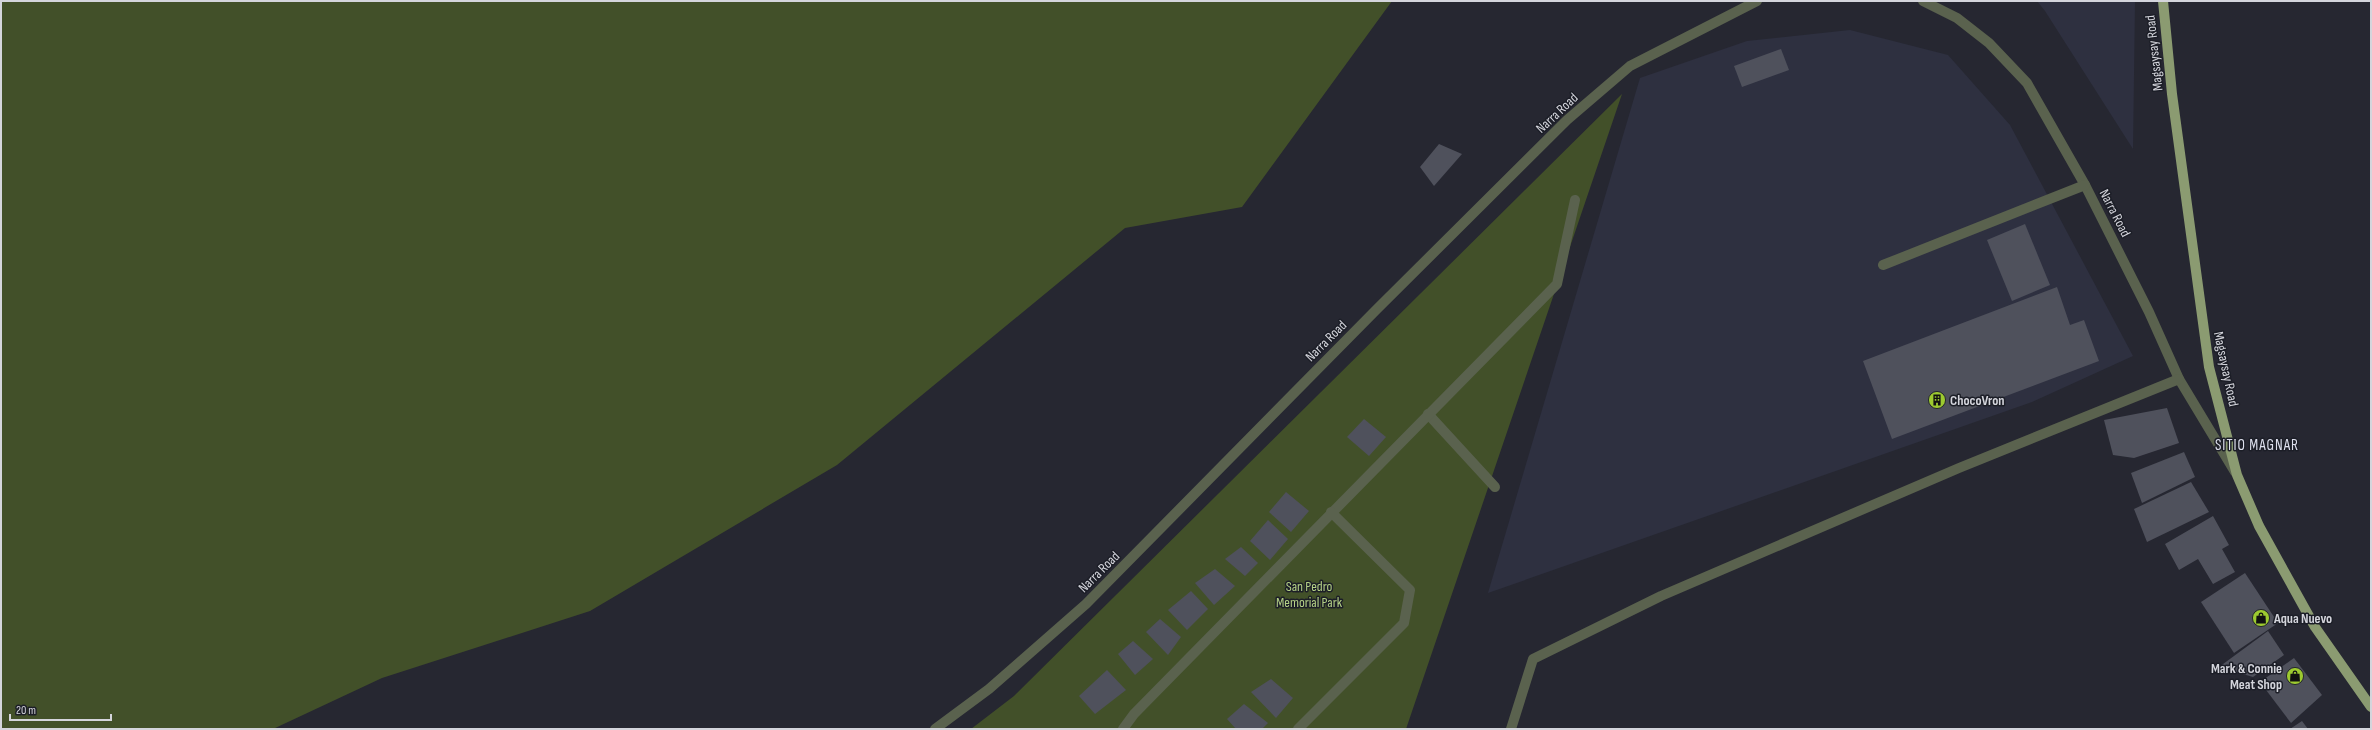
<svg xmlns="http://www.w3.org/2000/svg" width="2372" height="730" font-family="'Sofia Sans Condensed',sans-serif">
  <style>
    .built { fill: #2e3040 }
    .green { fill: #425029 }
    .building { fill: #4f515c }
    .lines { fill: none; stroke-linecap: round; stroke-linejoin: round }
    .minor { stroke: #5a624e; stroke-width: 10 }
    .major { stroke: #8b9b71; stroke-width: 10 }
    .labels { text-anchor: middle; dominant-baseline: central; stroke-width: 3; stroke-linejoin: round; paint-order: stroke }
    .street-label { font-size: 14px; fill: #d4d5dc; stroke: #1c1e27 }
    .poi-label { font-size: 14px; font-weight: bold; fill: #d4d5dc; stroke: #1c1e27; text-anchor: start }
    .park-label { font-size: 14px; fill: #b6d287; stroke: #1c1e27 }
    .neighbourhood-label { font-size: 15px; letter-spacing: 1px; fill: #dee0ee; stroke: #1c1e27 }
  </style>
  <rect width="100%" height="100%" fill="#262731"/>
  <!-- built -->
  <g class="built">
    <polygon points="2037,1 2135,1 2133,149 2045,11"/>
    <polygon points="1850,30 1948,55 2010,125 2133,356 2032,402 1488,593 1640,78 1747,41"/>
  </g>
  <!-- green -->
  <g class="green">
    <polygon points="1,1 1392,1 1242,207 1125,228 837,465 590,611 382,678 273,729 1,729"/>
    <polygon points="1622,94 1406,729 971,729 1014,696"/>
  </g>
  <!-- building -->
  <g class="building">
    <polygon points="1781,49 1789,70 1742,87 1734,66"/>
    <polygon points="1439,144 1462,154 1434,186 1420,167"/>
    <polygon points="2025,224 2050,285 2012,301 1987,240"/>
    <polygon points="2057,287 2070,325 2084,320 2099,361 1892,439 1863,361"/>
    <polygon points="2167,408 2179,443 2134,458 2113,455 2104,420"/>
    <polygon points="1364,419 1386,437 1369,456 1347,437"/>
    <polygon points="2184,452 2195,477 2142,503 2131,473"/>
    <polygon points="2191,482 2209,512 2147,542 2134,509"/>
    <polygon points="1286,492 1309,511 1291,532 1269,512"/>
    <polygon points="2213,516 2229,545 2222,549 2235,572 2213,584 2198,559 2179,570 2165,544"/>
    <polygon points="1268,520 1288,539 1270,560 1250,541"/>
    <polygon points="1241,547 1258,563 1245,576 1225,559"/>
    <polygon points="1215,569 1235,586 1214,605 1195,583"/>
    <polygon points="2245,573 2278,623 2234,653 2201,602"/>
    <polygon points="1191,591 1208,609 1187,630 1168,610"/>
    <polygon points="1160,619 1181,637 1168,655 1146,632"/>
    <polygon points="2268,631 2284,655 2253,677 2219,667"/>
    <polygon points="1133,641 1153,659 1135,675 1118,654"/>
    <polygon points="2294,658 2322,695 2291,723 2260,682"/>
    <polygon points="1107,670 1126,690 1095,714 1079,696"/>
    <polygon points="1271,679 1293,698 1276,718 1251,692"/>
    <polygon points="1244,704 1268,723 1262,729 1236,729 1227,719"/>
    <polygon points="2302,721 2308,729 2290,729"/>
  </g>
  <g class="lines">
    <!-- minor -->
    <g class="minor">
      <polyline points="1923,1 1957,18 1989,43 2027,83 2085,185 2149,312 2179,379 2235,472"/>
      <polyline points="1883,265 2085,185"/>
      <polyline points="1428,414 1495,487"/>
      <polyline points="935,729 989,689 1086,604 1377,309 1567,120 1630,66 1757,1"/>
      <polyline points="1123,729 1134,714 1557,284 1575,200"/>
      <polyline points="1298,729 1404,623 1410,590 1331,512"/>
      <polyline points="1511,729 1533,659 1661,596 1959,468 2179,379"/>
    </g>
    <!-- major -->
    <polyline class="major" points="2163,1 2172,94 2209,367 2237,475 2259,526 2315,627 2371,707"/>
  </g>
  <!-- icons -->
  <defs>
    <g id="building-disc" transform="scale(0.9)"><circle r="9.5" fill="#9dca30" stroke="#1c1e27"/><path d="M-4-6H4V6H1V3H-1V6H-4ZM-2.5-4.3h1.7v1.8h-1.7ZM.8-4.3h1.7v1.8H.8ZM-2.5-1h1.7V.8h-1.7ZM.8-1h1.7V.8H.8Z" fill="#111"/></g>
    <g id="shop-disc" transform="scale(0.9)"><circle r="9.5" fill="#9dca30" stroke="#1c1e27"/><path d="M-5-2.5h2.3a2.7 3.5 0 0 1 5.4 0H5L5.5 6h-11ZM-1.5-2.5h3a1.5 2.3 0 0 0-3 0Z" fill="#111"/></g>
  </defs>
  <g fill-rule="evenodd">
    <use href="#building-disc" x="1937" y="400"/>
    <use href="#shop-disc" x="2261" y="618"/>
    <use href="#shop-disc" x="2295" y="676"/>
  </g>
  <g class="labels">
    <!-- street labels -->
    <g class="street-label">
      <text transform="translate(2154 53) rotate(-96)">Magsaysay Road</text>
      <text transform="translate(1557 113) rotate(-43)">Narra Road</text>
      <text transform="translate(2115 213) rotate(63)">Narra Road</text>
      <text transform="translate(1326 341) rotate(-45)">Narra Road</text>
      <text transform="translate(2226 369) rotate(78)">Magsaysay Road</text>
      <text transform="translate(1099 572) rotate(-45)">Narra Road</text>
    </g>
    <!-- poi labels -->
    <g class="poi-label">
      <text x="1950" y="400">ChocoVron</text>
      <text x="2274" y="618">Aqua Nuevo</text>
      <text x="2282" y="668" text-anchor="end">Mark &amp; Connie<tspan x="2282" dy="16">Meat Shop</tspan></text>
    </g>
    <!-- park labels -->
    <g class="park-label">
      <text x="1309" y="586">San Pedro<tspan x="1309" dy="16">Memorial Park</tspan></text>
    </g>
    <!-- neighbourhood labels -->
    <g class="neighbourhood-label">
      <text x="2257" y="445">SITIO MAGNAR</text>
    </g>
  </g>
  <!-- border -->
  <rect width="2372" height="730" fill="none" stroke="#d4d5dc" stroke-width="4"/>
  <!-- scale -->
  <path d="M10 714v6h101v-6" fill="none" stroke="#d4d5dc" stroke-width="2"/>
  <text x="16" y="714" font-size="12" fill="#d4d5dc" stroke="#1c1e27" stroke-width="3" paint-order="stroke">20 m</text>
</svg>
